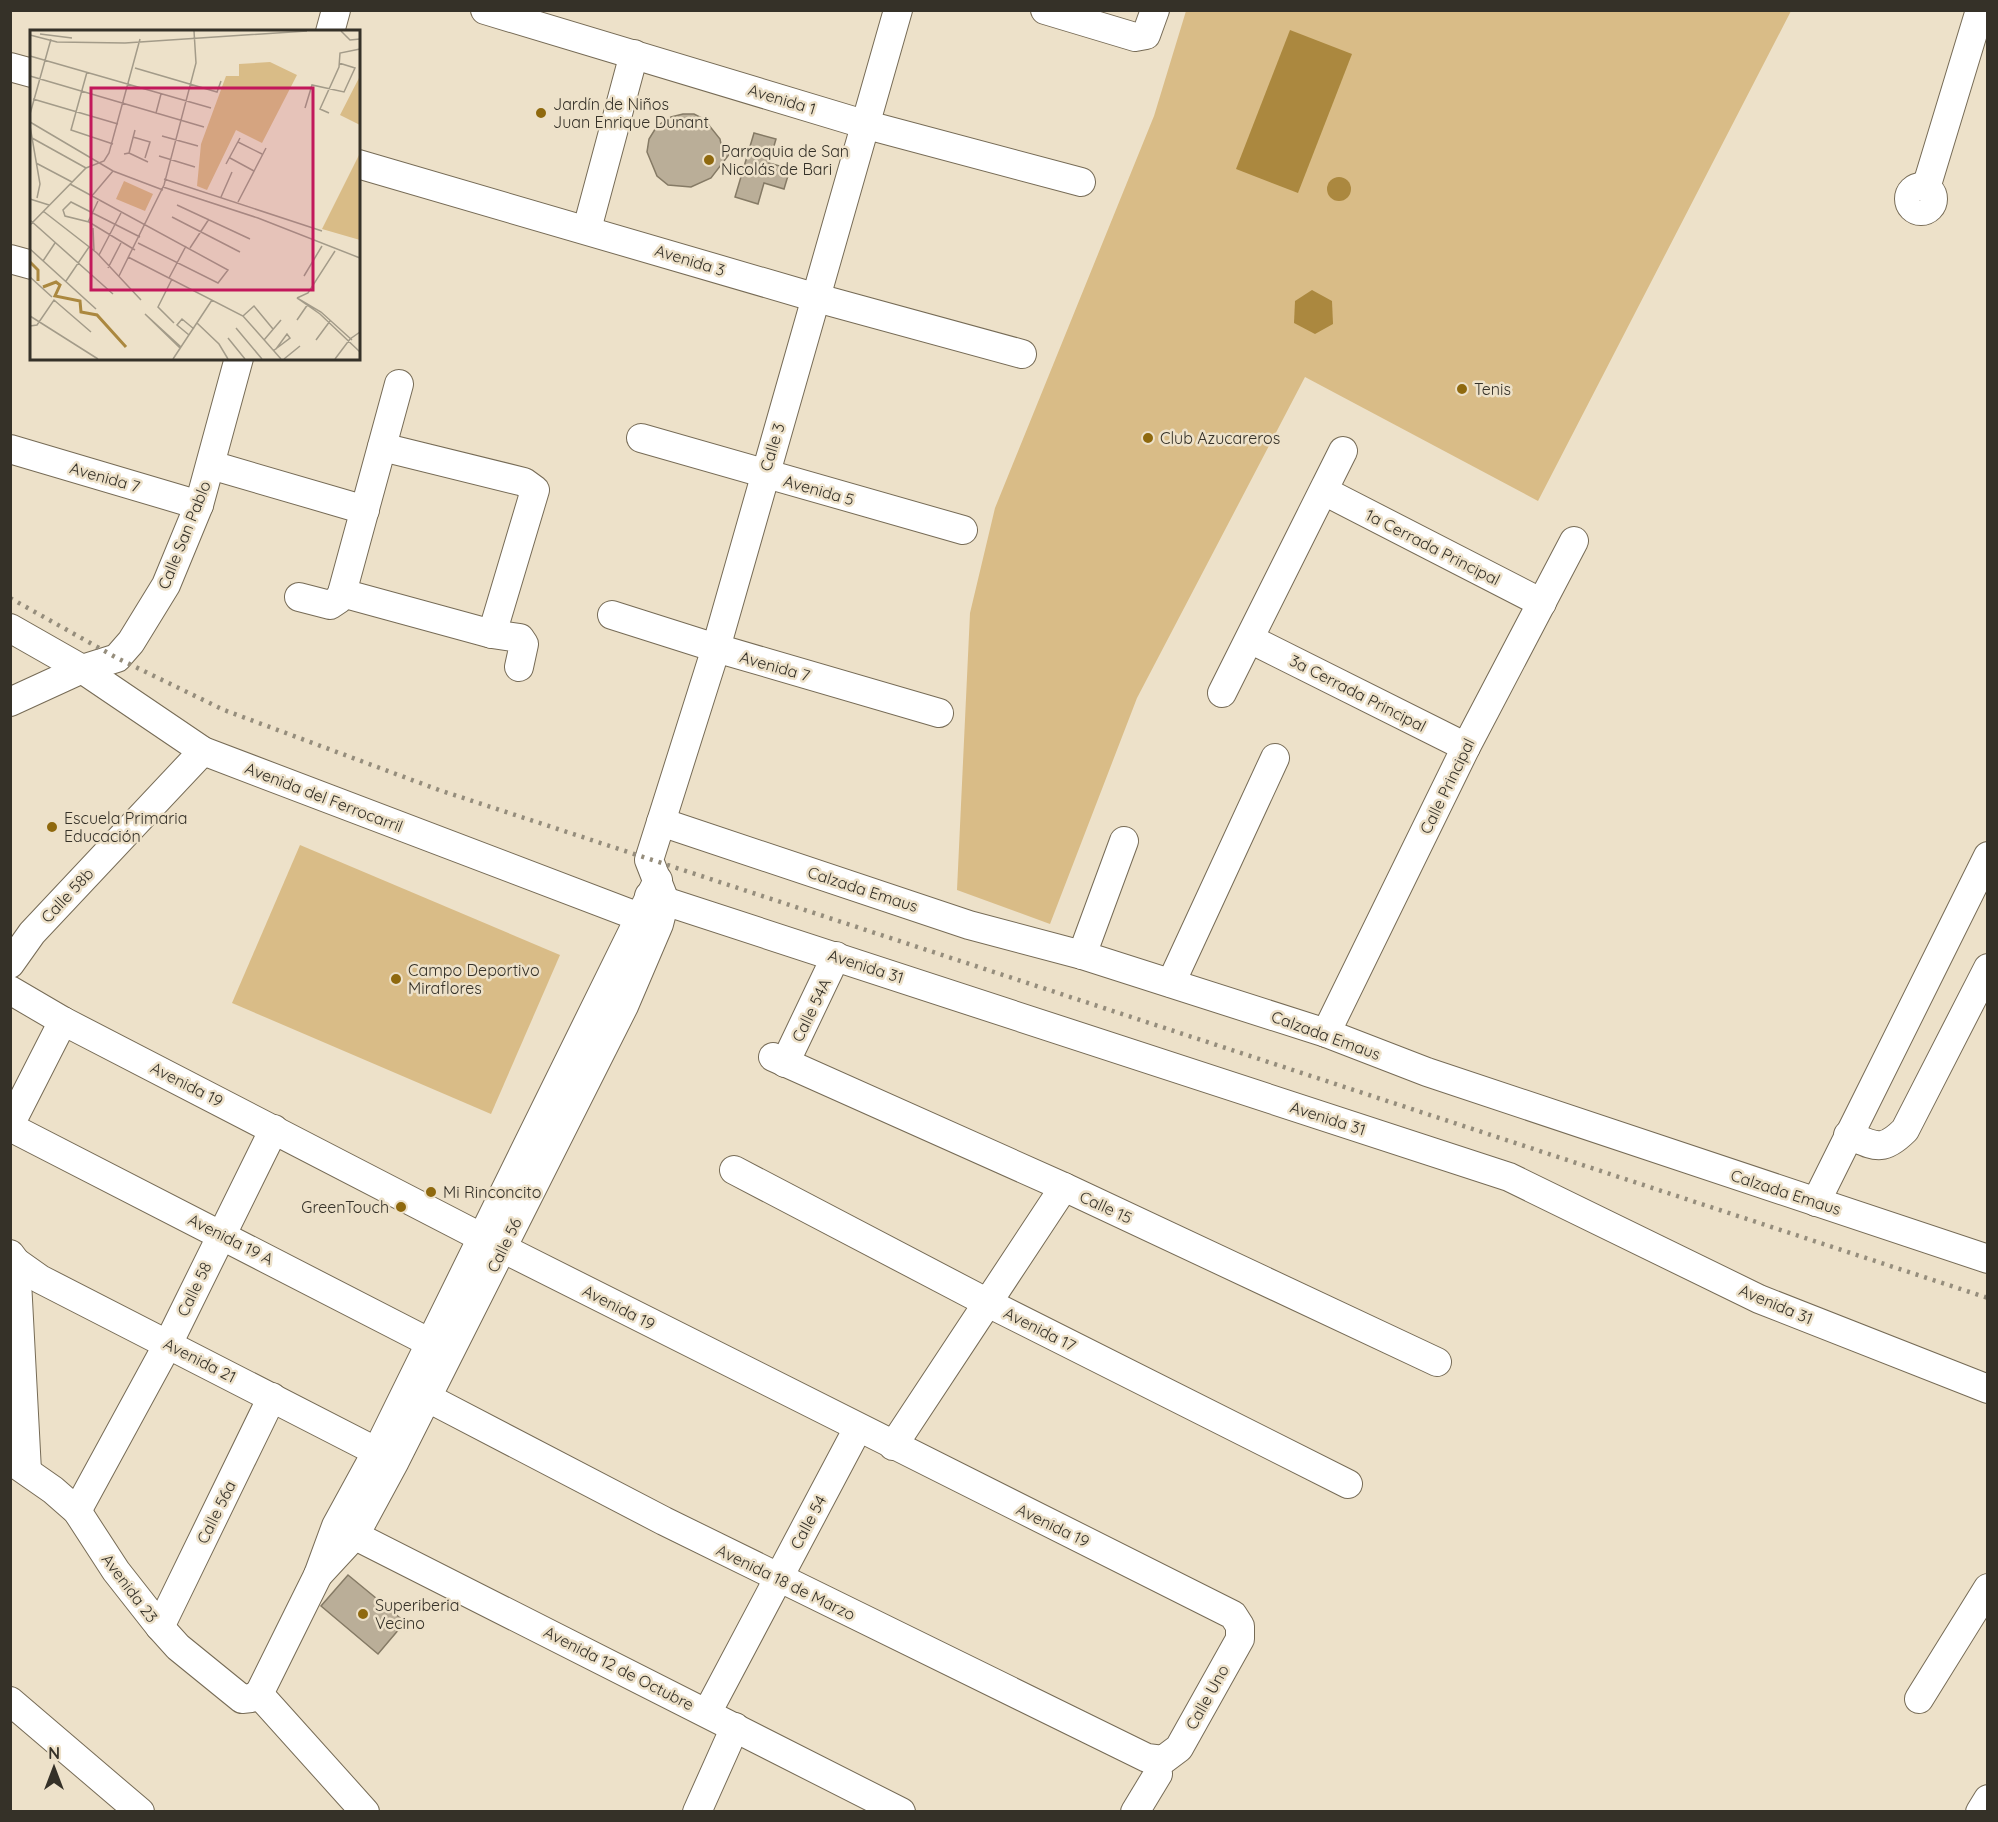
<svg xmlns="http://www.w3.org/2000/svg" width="1998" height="1822" font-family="Quicksand,sans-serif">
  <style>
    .green { fill: #d9bc87 }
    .water { fill: #ab883f }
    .building { fill: #baae98; stroke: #857a65; stroke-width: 1.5 }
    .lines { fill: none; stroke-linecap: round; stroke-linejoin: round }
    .minor-casing { stroke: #766b56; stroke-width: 30 }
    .minor { stroke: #fff; stroke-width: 28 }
    .rail { stroke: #958d7c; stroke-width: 4.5; stroke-dasharray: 3 6; stroke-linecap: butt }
    .poi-dot { fill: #8f690e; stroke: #ede1c9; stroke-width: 2 }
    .labels { text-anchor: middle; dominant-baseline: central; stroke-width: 5; stroke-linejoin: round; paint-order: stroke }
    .street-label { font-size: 16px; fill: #353128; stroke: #ede1c9 }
    .poi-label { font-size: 16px; fill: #353128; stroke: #ede1c9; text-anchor: start }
    .inset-river { fill: none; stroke: #ab883f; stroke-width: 3 }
    .inset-road { fill: none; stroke: #a39b89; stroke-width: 1.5 }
    .view { fill: #c2185b; fill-opacity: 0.15; stroke: #c2185b; stroke-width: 3 }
    .inset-edge { fill: none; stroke: #353128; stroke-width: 3 }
  </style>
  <rect width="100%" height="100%" fill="#ede1c9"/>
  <!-- green -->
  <g class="green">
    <polygon points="1186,11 1791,11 1538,501 1305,377 1137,698 1050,924 957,890 970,613 995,508 1154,116"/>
    <polygon points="300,845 560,955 491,1114 232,1003"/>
  </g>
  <!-- water -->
  <g class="water">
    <polygon points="1290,30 1352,54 1298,193 1236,169"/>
    <circle cx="1339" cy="189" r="12"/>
    <polygon points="1312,290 1332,301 1333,324 1315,334 1294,323 1295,301"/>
  </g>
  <!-- building -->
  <g class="building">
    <polygon points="683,114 694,114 704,119 720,139 722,149 731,152 711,178 691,187 668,185 657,176 647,152 649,139 657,126 671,117"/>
    <polygon points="754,133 776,139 769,163 790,169 784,189 764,183 758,204 735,197"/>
    <polygon points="348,1575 405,1622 378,1654 321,1606"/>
  </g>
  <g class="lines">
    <!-- minor casing -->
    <g class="minor-casing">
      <g id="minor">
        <polyline points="485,10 867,125 1081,182"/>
        <polyline points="1045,10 1135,37 1146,35 1155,10"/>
        <polyline points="330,32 336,10"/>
        <polyline points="10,67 32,73"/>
        <polyline points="358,164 817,298 1022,354"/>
        <circle cx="1921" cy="199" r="12"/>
        <polyline points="1926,188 1980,10"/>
        <polyline points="587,229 634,54"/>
        <polyline points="10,259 32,265"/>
        <polyline points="641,438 963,530"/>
        <polyline points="382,447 524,482 535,490 492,634"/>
        <polyline points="10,449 199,505"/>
        <polyline points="211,465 365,510"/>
        <polyline points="1324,491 1542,603"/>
        <polyline points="342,593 492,634 520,638 524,644 519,667"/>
        <polyline points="299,597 330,605 339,599 342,593 399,384"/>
        <polyline points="612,615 716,648 939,713"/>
        <polyline points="10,628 82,669 203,751 655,923"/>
        <polyline points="1250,639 1466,747"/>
        <polyline points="1222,693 1343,451"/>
        <polyline points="10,702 82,669 117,658 131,642 166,585 199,505 239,358"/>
        <polyline points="661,822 969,925 1082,955 1326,1033 1427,1072 1988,1259"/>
        <polyline points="649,896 1509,1177 1759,1299 1988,1389"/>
        <polyline points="1082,955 1124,841"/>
        <polyline points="10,964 32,933 203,751"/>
        <polyline points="1171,983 1275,758"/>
        <polyline points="10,990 63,1021 502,1248 1233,1615 1240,1626 1240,1639 1179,1748 1163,1760 1147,1758 664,1521 428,1398"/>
        <polyline points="1326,1033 1466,747 1574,541"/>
        <polyline points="773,1057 1064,1187 1437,1362"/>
        <polyline points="785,1063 836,956"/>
        <polyline points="10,1125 63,1021"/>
        <polyline points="10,1127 446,1351"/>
        <path d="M1848,1135C1875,1146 1882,1153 1905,1130L1988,968"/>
        <polyline points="734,1170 988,1303 1348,1484"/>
        <polyline points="1816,1202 1988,856"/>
        <polyline points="10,1254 16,1262 40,1279 393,1460"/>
        <polyline points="16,1262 27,1471"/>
        <polyline points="893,1446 1064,1187"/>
        <polyline points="10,1460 53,1490 77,1511 116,1571 160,1627 178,1647 242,1699 251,1698 259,1694"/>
        <polyline points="77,1511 168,1344 274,1129"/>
        <polyline points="338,1527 901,1812"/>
        <polyline points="318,1575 355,1535 395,1461 624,1006 659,924 665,901 649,860 716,648 898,10"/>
        <polyline points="160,1627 272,1397"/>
        <polyline points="259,1694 318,1575 336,1526 377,1451 658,880"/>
        <polyline points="259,1694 365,1812"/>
        <polyline points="1919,1699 1988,1588"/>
        <polyline points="10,1701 140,1812"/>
        <polyline points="707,1713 858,1428"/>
        <polyline points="697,1812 735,1727"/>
        <polyline points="1135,1812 1158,1774"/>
        <polyline points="1980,1812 1988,1799"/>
      </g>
    </g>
    <!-- minor -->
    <use href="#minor" class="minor"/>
    <!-- rail -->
    <polyline class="rail" points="10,598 117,658 224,710 439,790 1988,1298"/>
  </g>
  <!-- markers -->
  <g class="poi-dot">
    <circle cx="541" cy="113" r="6"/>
    <circle cx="709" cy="160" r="6"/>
    <circle cx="1462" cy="389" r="6"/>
    <circle cx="1148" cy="438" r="6"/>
    <circle cx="52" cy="827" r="6"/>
    <circle cx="396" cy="979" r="6"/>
    <circle cx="431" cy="1192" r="6"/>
    <circle cx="401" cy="1207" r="6"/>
    <circle cx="363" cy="1614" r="6"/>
  </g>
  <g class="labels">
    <!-- street labels -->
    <g class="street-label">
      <text transform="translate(782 99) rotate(17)">Avenida 1</text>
      <text transform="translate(690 260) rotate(17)">Avenida 3</text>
      <text transform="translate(772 447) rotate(-73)">Calle 3</text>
      <text transform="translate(105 477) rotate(16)">Avenida 7</text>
      <text transform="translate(819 490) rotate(16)">Avenida 5</text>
      <text transform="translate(184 535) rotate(-68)">Calle San Pablo</text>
      <text transform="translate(1433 547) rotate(27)">1a Cerrada Principal</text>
      <text transform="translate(775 666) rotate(16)">Avenida 7</text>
      <text transform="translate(1358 693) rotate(27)">3a Cerrada Principal</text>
      <text transform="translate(1447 786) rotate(-64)">Calle Principal</text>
      <text transform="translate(324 797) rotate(21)">Avenida del Ferrocarril</text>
      <text transform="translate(863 889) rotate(18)">Calzada Emaus</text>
      <text transform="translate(67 895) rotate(-47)">Calle 58b</text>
      <text transform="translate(866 966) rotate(18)">Avenida 31</text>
      <text transform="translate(811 1010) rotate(-64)">Calle 54A</text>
      <text transform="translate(1326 1035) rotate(20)">Calzada Emaus</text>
      <text transform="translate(187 1084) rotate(27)">Avenida 19</text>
      <text transform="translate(1328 1118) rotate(18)">Avenida 31</text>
      <text transform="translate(1786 1192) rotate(18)">Calzada Emaus</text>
      <text transform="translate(1106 1207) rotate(25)">Calle 15</text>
      <text transform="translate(231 1239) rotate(27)">Avenida 19 A</text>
      <text transform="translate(504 1245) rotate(-64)">Calle 56</text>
      <text transform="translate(194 1289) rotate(-64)">Calle 58</text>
      <text transform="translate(1776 1304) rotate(23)">Avenida 31</text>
      <text transform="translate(619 1307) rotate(27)">Avenida 19</text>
      <text transform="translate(1040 1329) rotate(27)">Avenida 17</text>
      <text transform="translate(200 1360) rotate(27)">Avenida 21</text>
      <text transform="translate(216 1512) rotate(-64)">Calle 56a</text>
      <text transform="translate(808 1522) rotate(-62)">Calle 54</text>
      <text transform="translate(1053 1525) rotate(26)">Avenida 19</text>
      <text transform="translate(786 1582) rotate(26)">Avenida 18 de Marzo</text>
      <text transform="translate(130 1588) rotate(53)">Avenida 23</text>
      <text transform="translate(619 1668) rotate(27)">Avenida 12 de Octubre</text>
      <text transform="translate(1207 1697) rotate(-61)">Calle Uno</text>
    </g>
    <!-- poi labels -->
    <g class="poi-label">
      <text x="553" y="104">Jardín de Niños<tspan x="553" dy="18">Juan Enrique Dunant</tspan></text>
      <text x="721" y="151">Parroquia de San<tspan x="721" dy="18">Nicolás de Bari</tspan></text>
      <text x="1474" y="389">Tenis</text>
      <text x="1160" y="438">Club Azucareros</text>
      <text x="64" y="818">Escuela Primaria<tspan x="64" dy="18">Educación</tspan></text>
      <text x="408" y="970">Campo Deportivo<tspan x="408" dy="18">Miraflores</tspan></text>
      <text x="443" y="1192">Mi Rinconcito</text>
      <text x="389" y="1207" text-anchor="end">GreenTouch</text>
      <text x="375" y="1605">Superiberia<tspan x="375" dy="18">Vecino</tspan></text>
    </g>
  </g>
  <!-- overview -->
  <g transform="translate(30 30)">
    <rect width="330" height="330" fill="#ede1c9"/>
    <path d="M240,32L267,45L232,113L206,100L177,160L167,156L171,114L196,46H209V34ZM330,46V95L310,85ZM330,123V210L292,199ZM94,151L123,164L115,181L86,169Z" fill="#d9bc87"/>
    <path class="inset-river" d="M0,232L8,240V251M13,257L26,252L30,255L25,266L50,271L51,282L67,285L96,317"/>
    <path class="inset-road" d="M311,1L320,10L330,9M10,4L42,8M0,5L27,12L95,13L277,1M0,26L181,78M105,38L187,62L191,51M57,42L41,100L83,114M0,46L174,97M3,69L88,94M275,78L282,55L314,62L325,38L309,33M126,83L131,64M299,83L290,79L309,37L310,23L330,19M0,84L21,9M0,92L83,141L133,160M0,96L10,154L7,168M132,106L168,116M103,107L120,112L115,128M2,108L56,138M208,112L232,124M99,123L118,132M94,124L99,123L105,100M129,126L165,137M200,128L224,141M6,133L42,152M196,134L210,108M134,149L292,201M40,154L198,240L188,253L108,213M133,157L228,188L330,228M61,167L83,141M191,167L202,142M0,169L19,175M208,172L236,118M147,175L220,209M13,181L67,223L111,270M142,187L210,222M0,190L83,264M58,192L68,171M0,195L56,138L74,131L79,123L110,9M63,198L64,221M160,218L179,189M0,219L66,279M105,220L59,192L35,186L33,180L41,172L110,207M69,225L91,183M98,227L213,286L251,329M13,231L25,213M78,238L91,213M89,246L134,155L166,33L164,1M274,246L292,216M0,247L22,267M139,248L156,216M142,249L128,277L144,293M36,251L59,217M267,268L278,263L305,221M0,286L68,329M213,286L224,276L243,299M267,290L278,274M167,293L189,314L198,329M0,296L7,295L24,270L61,302M206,298L232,329M159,305L147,295L152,289L164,299M198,308L215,329M234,310L251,290M286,310L300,291M322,310L291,282L267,268L290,284L330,322M150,318L115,284L151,317M243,321L260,308L257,304L246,319M143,329L182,270M254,329L270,316M305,329L320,309L330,302"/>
    <path class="view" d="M61,58H283V260H61Z"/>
    <rect width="330" height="330" class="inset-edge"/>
  </g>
  <!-- border -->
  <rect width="1998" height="1822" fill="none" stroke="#353128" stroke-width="24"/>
  <!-- north arrow -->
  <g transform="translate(54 1768)" stroke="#ede1c9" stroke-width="4.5" paint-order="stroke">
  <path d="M0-4.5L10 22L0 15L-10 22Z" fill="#353128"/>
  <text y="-9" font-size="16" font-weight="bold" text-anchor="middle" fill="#353128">N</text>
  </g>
</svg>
